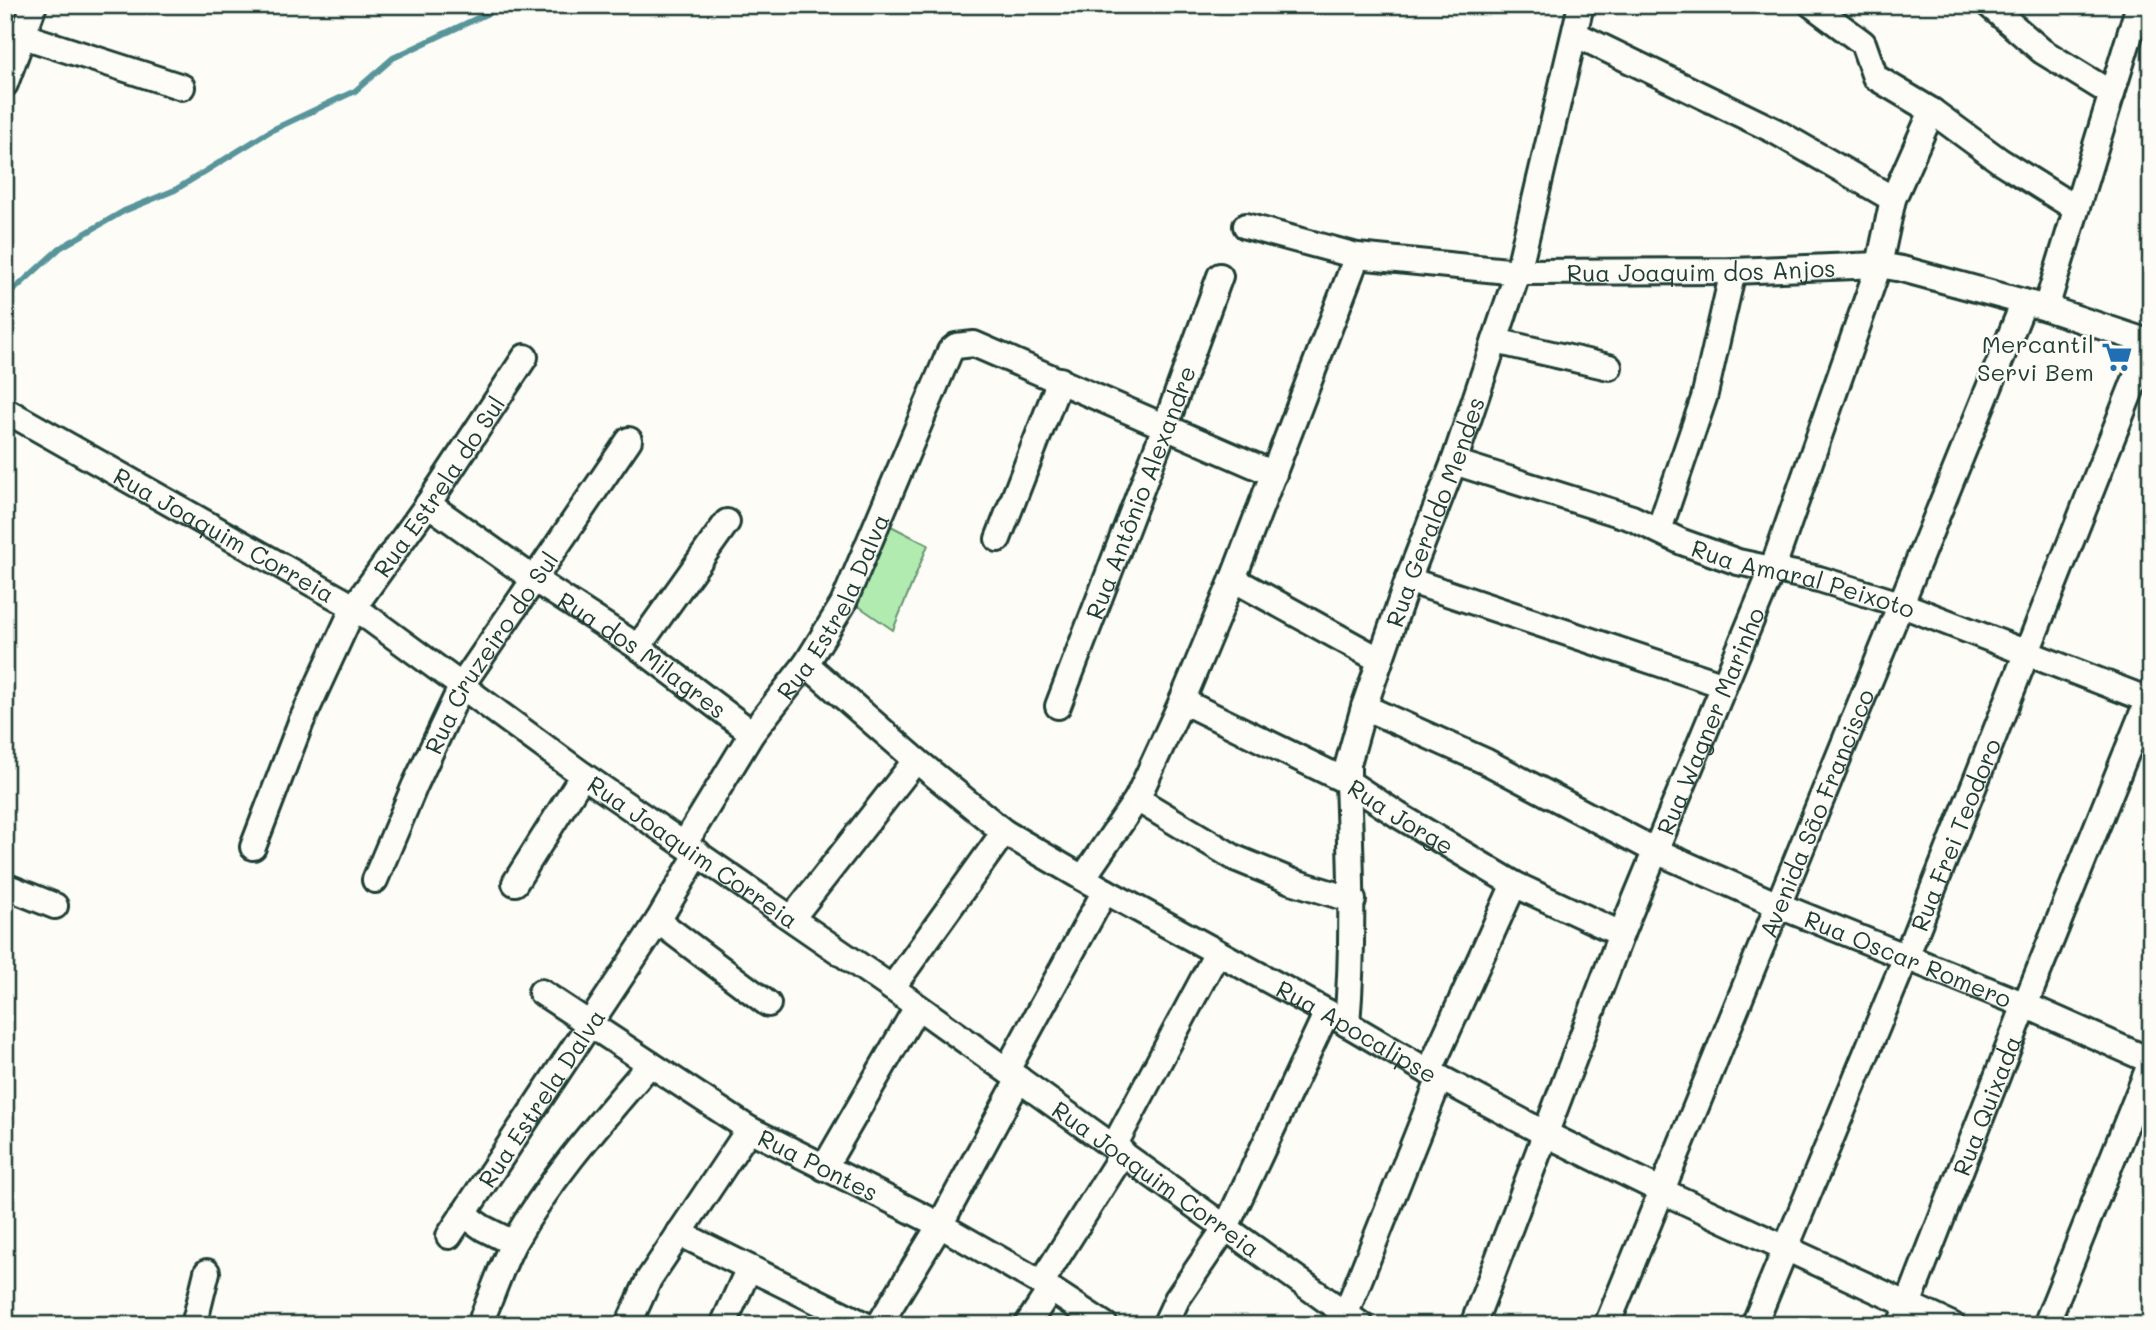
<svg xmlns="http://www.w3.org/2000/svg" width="2156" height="1330" font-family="Mali,sans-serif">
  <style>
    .green { fill: #b1ebb0; stroke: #689472; stroke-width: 2 }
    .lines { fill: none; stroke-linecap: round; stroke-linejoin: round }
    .stream { stroke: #59959a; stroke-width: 6 }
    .minor-casing { stroke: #1f3d34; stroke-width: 30 }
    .minor { stroke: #fdfcf7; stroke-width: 24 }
    .labels { text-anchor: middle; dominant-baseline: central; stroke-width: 5; stroke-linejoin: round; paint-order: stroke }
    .street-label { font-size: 24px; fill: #1f3d34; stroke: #fdfcf7 }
    .poi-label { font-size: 24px; fill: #1f3d34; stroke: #fdfcf7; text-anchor: end }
  </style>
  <rect width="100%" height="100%" fill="#fdfcf7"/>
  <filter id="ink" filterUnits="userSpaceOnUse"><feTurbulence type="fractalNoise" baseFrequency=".0143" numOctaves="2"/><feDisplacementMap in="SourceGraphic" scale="14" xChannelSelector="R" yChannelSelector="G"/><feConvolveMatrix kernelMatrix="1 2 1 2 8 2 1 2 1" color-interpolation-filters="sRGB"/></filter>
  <g filter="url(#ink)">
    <!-- green -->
    <polygon class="green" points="889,525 928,545 893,630 854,603"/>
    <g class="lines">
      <!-- stream -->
      <polyline class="stream" points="5,298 60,248 124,211 175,190 272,130 355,91 393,58 505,5"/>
      <!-- minor casing -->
      <g class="minor-casing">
        <g id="minor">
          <polyline points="1812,5 1863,43 1875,77 1932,111 2000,161 2075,208"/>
          <polyline points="1989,5 2042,51 2112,94"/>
          <polyline points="5,30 182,87"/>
          <polyline points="1575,34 1775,131 1893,199"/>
          <polyline points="5,84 34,5"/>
          <path id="s1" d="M1246,226L1357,256L1518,272L1733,271L1879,265L1902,269L2046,308L2151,343"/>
          <polyline points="2046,308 2139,5"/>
          <polyline points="1495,341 1609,367"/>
          <path id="s2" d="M5,410L354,607L583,775L892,988L1361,1325"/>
          <path id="s3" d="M1454,462L1632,518L1682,542L1738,562L1819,579L1900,604L2151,701"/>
          <path id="s4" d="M428,504L535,580L638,647L752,733"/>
          <polyline points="1659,530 1704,398 1733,271"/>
          <polyline points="998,539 1060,380"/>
          <polyline points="1233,579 1380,660"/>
          <polyline points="1408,580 1724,685"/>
          <polyline points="638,647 727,522"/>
          <path id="s5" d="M806,664L916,760L1004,832L1105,891L1327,1012L1429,1072L1546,1134L1662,1191L1952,1325"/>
          <path id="s6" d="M1182,701L1348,782L1398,815L1514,884L1621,934"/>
          <path id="s7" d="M1058,706L1165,427L1220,276"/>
          <path id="s8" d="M1364,707L1487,762L1656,851L1780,906L2025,1005L2151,1061"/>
          <polyline points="1137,799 1235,858 1291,881 1353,900"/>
          <path id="s9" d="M685,843L752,733L806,664L843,604L950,351L956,346L974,344L1274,474"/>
          <path id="s10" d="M253,847L301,722L354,607L428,504L525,357"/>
          <polyline points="1083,878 1137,799 1182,701 1233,579 1357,256"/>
          <path id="s11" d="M375,880L415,785L462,685L629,440"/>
          <polyline points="515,883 583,775"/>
          <polyline points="5,886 55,906"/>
          <polyline points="792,918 916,760"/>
          <polyline points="658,921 768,1004"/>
          <polyline points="892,988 1004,832"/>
          <path id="s12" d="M541,992L749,1129L940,1225L1041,1283L1105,1325"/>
          <path id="s13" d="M1347,1024C1354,943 1351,863 1348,782V764L1364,707L1408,580L1454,462L1518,272L1581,5"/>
          <polyline points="1007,1070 1105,891"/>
          <polyline points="1429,1072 1514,884"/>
          <polyline points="1114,1146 1217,953"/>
          <polyline points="824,1168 917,1007"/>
          <polyline points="463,1214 483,1228 513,1243"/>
          <polyline points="679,1233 865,1325"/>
          <path id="s14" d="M449,1236L658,921L698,853"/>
          <polyline points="1041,1283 1123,1153"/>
          <polyline points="1346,1313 1440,1078"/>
          <path d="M483,1316C493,1292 502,1265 514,1242C551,1177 602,1120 650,1064"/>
          <polyline points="194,1325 207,1272"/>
          <polyline points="628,1325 649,1279 749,1129"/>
          <polyline points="723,1325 749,1268"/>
          <polyline points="879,1325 940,1225 1019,1079"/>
          <polyline points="1027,1325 1050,1290"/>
          <polyline points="1165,1325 1177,1299 1226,1227 1327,1012"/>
          <path id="s15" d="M1473,1325L1621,934L1772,570L1879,265L1893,199L1932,111"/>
          <path id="s16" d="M1607,1325L2024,302"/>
          <path id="s17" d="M1754,1325L1906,957L2150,342"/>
          <path id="s18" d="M1900,1325L2025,1005L2151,692"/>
          <polyline points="2046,1325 2151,1062"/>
        </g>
      </g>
      <!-- minor -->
      <use href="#minor" class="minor"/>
    </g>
  </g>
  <!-- icons -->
  <defs>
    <g id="supermarket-bare" transform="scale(2.415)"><path d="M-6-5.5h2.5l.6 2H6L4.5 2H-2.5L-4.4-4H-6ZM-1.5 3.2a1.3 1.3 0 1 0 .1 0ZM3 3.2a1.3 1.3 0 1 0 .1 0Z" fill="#1f6fb2" stroke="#fdfcf7" stroke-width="2.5" paint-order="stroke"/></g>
  </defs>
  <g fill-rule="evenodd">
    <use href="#supermarket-bare" x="2117" y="357"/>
  </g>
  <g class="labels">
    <!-- street labels -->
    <g class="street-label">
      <text stroke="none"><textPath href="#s1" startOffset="460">Rua Joaquim dos Anjos</textPath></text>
      <text stroke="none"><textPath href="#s10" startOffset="408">Rua Estrela do Sul</textPath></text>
      <text stroke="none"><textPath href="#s7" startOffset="229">Rua Antônio Alexandre</textPath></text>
      <text stroke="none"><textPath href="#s13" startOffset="527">Rua Geraldo Mendes</textPath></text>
      <text stroke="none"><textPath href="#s2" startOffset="252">Rua Joaquim Correia</textPath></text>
      <text stroke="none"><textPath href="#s3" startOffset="369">Rua Amaral Peixoto</textPath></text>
      <text stroke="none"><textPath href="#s9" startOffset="280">Rua Estrela Dalva</textPath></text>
      <text stroke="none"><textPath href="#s11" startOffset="256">Rua Cruzeiro do Sul</textPath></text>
      <text stroke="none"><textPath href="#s4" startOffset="262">Rua dos Milagres</textPath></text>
      <text stroke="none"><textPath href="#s15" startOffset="649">Rua Wagner Marinho</textPath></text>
      <text stroke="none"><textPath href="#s16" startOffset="553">Avenida São Francisco</textPath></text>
      <text stroke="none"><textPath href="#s6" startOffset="248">Rua Jorge</textPath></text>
      <text stroke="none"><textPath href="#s17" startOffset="530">Rua Frei Teodoro</textPath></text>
      <text stroke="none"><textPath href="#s2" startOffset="819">Rua Joaquim Correia</textPath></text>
      <text stroke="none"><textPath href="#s8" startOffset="600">Rua Oscar Romero</textPath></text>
      <text stroke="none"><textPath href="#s5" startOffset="665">Rua Apocalipse</textPath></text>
      <text stroke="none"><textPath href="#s14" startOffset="166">Rua Estrela Dalva</textPath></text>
      <text stroke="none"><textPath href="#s18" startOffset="236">Rua Quixada</textPath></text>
      <text stroke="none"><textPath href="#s12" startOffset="327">Rua Pontes</textPath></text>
      <text stroke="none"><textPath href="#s2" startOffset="1386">Rua Joaquim Correia</textPath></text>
    </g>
    <!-- poi labels -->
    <g class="poi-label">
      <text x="2094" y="343">Mercantil<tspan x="2094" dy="28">Servi Bem</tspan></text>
    </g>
  </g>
  <!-- margin -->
  <rect width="2156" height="1330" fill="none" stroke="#fdfcf7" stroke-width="28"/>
  <rect x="14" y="14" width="2128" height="1302" fill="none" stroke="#1f3d34" stroke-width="2.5" filter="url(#ink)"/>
</svg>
